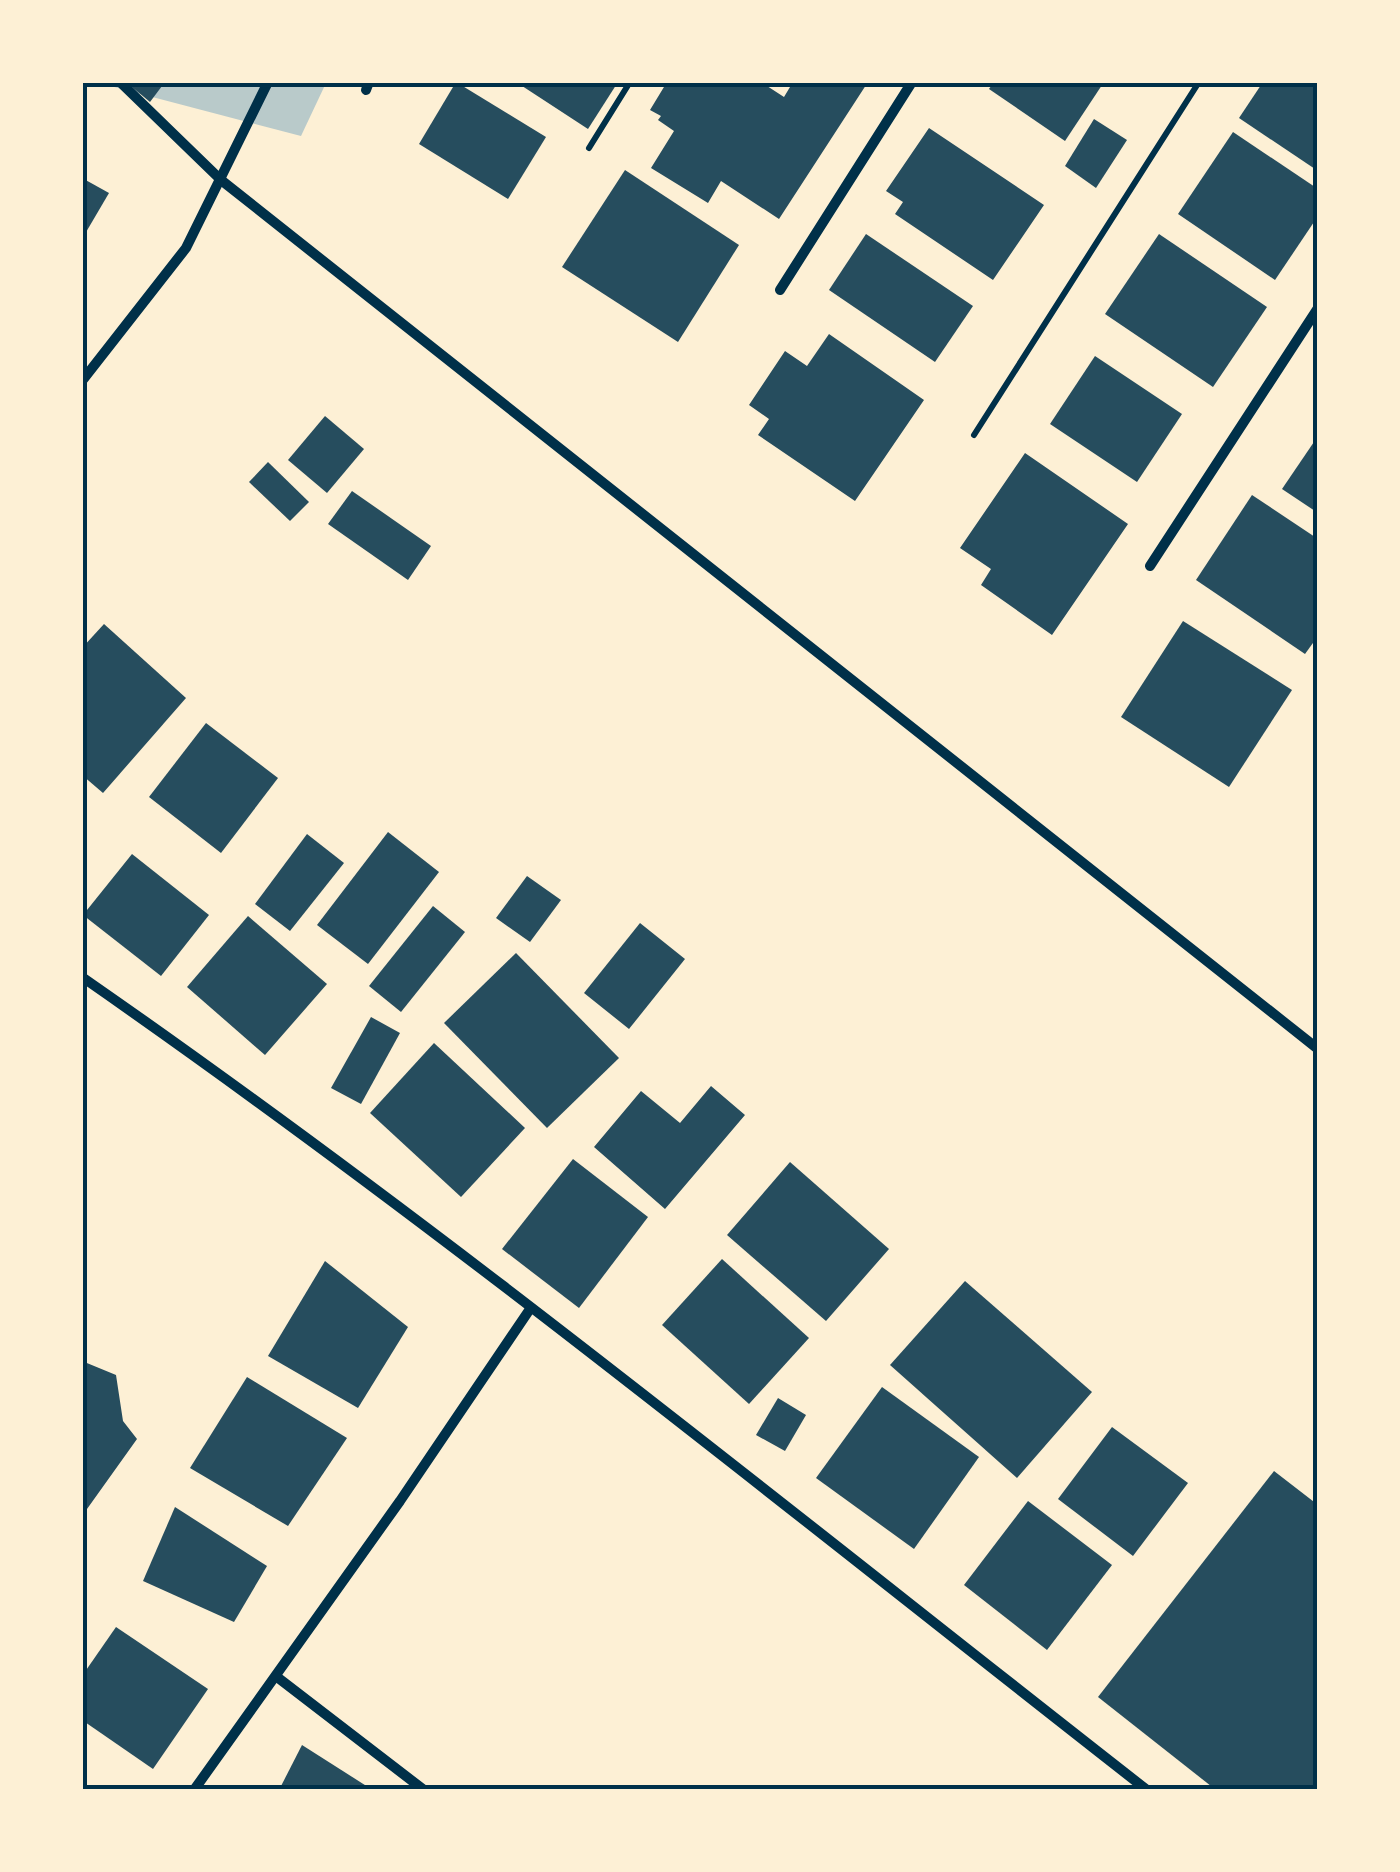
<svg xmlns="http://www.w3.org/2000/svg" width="1400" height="1872" font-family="'Zilla Slab',serif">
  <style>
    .green { fill: #b9caca }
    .building { fill: #264d5e }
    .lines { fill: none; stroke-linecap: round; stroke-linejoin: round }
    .path { stroke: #003049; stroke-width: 6 }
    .minor { stroke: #003049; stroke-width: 10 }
    .neatline { fill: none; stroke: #003049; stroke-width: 4 }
  </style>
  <rect width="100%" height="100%" fill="#fdf0d5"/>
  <!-- green -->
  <polygon class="green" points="99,83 326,83 301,136"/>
  <!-- building -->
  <g class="building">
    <polygon points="136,82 165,82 150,102 132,87"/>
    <polygon points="456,82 546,137 508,199 419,144"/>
    <polygon points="516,82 618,82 588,129"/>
    <polygon points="667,82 718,82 724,87 726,82 752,82 758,86 761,82 784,97 793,82 868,82 779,219 721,181 708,203 651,168 674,131 658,120 661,116 650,110"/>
    <polygon points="994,82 1104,82 1065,141 989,89"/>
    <polygon points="1263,82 1318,82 1318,171 1239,118"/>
    <polygon points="1094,119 1127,140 1096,188 1065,166"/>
    <polygon points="929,128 1044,205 993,280 895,214 903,202 886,191"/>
    <polygon points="1233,132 1318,189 1318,216 1275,280 1178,214"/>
    <polygon points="625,170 739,245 678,342 562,267"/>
    <polygon points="82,178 109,193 82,239"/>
    <polygon points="866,234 973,306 935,362 829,290"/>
    <polygon points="1159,234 1267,307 1213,387 1105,314"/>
    <polygon points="829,334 924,400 855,501 758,435 769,419 749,405 785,351 807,366"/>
    <polygon points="1095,356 1182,414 1137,482 1050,424"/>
    <polygon points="325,416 364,449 327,493 288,460"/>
    <polygon points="1318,436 1318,513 1282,489"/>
    <polygon points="1025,453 1128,524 1052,635 981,585 991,569 960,548"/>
    <polygon points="268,462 309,502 290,521 249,482"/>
    <polygon points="352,491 431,546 408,580 328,524"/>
    <polygon points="1252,495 1318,539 1318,636 1305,654 1196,580"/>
    <polygon points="1183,621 1292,690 1229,787 1121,717"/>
    <polygon points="104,624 186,698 103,793 82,775 82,648"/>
    <polygon points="206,723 278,778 221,853 149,797"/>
    <polygon points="388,832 439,872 368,964 317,925"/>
    <polygon points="307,834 344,863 290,931 255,904"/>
    <polygon points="132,854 209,915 161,976 83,915"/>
    <polygon points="527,876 561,900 530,942 496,918"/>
    <polygon points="433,906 465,932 401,1012 369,986"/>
    <polygon points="248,916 327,984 265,1055 187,987"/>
    <polygon points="640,923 685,959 629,1029 584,993"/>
    <polygon points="516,953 619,1058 547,1128 444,1023"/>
    <polygon points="371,1017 400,1033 361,1104 331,1088"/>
    <polygon points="434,1043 525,1128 461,1197 370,1113"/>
    <polygon points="711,1086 745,1115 665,1209 594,1147 641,1091 680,1123"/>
    <polygon points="573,1159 648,1217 579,1308 502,1249"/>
    <polygon points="790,1162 889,1249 826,1321 727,1235"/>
    <polygon points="722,1259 809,1338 749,1404 662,1325"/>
    <polygon points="325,1261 408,1327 358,1408 268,1356"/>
    <polygon points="965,1281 1092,1392 1017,1478 890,1365"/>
    <polygon points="82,1361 116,1375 123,1421 137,1439 82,1516"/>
    <polygon points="247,1377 347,1438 288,1526 190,1468"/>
    <polygon points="882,1387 979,1457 914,1549 816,1478"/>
    <polygon points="778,1398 806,1415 785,1451 756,1435"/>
    <polygon points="1112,1427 1188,1483 1133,1556 1058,1499"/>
    <polygon points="1274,1471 1318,1505 1318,1790 1216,1790 1098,1697"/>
    <polygon points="1028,1501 1112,1565 1047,1650 964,1585"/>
    <polygon points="175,1507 267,1566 234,1622 143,1581"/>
    <polygon points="116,1627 208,1689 153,1769 82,1720 82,1676"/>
    <polygon points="302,1745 368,1787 366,1790 279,1790"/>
  </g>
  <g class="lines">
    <!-- path -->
    <g class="path">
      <polyline points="589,148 630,82"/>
      <polyline points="974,435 1199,82"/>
    </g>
    <!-- minor -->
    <g class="minor">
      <polyline points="120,82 221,180 1318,1049"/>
      <polyline points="366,90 369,82"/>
      <polyline points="780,290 912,82"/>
      <polyline points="82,381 186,248 268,82"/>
      <polyline points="1150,566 1318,308"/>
      <path d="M82,977C449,1232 795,1515 1147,1790"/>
      <polyline points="277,1677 424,1790"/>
      <polyline points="194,1790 400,1501 530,1309"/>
    </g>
  </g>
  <!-- border -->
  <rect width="1400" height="1872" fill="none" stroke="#fdf0d5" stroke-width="170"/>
  <rect x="85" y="85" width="1230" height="1702" class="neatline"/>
</svg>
